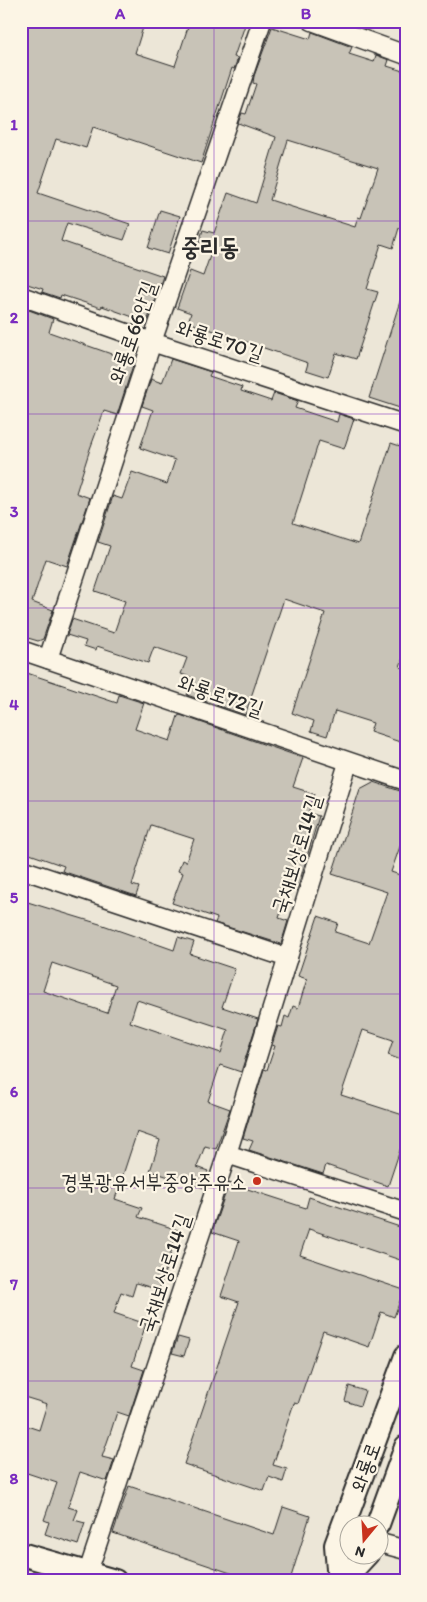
<svg xmlns="http://www.w3.org/2000/svg" width="427" height="1602" font-family="Itim,'Poor Story',sans-serif">
  <style>
    .built { fill: #ece6d7; fill-rule: evenodd }
    .building { fill: #c8c3b7; stroke: #2b2b2b; fill-rule: evenodd }
    .lines { fill: none; stroke-linecap: round; stroke-linejoin: round }
    .minor-casing { stroke: #2b2b2b; stroke-width: 21 }
    .major-casing { stroke: #2b2b2b; stroke-width: 26 }
    .minor { stroke: #fcf5e5; stroke-width: 18 }
    .major { stroke: #fcf5e5; stroke-width: 22 }
    .grid { fill: none; stroke: #7b2cbf; stroke-width: 1; stroke-opacity: 0.55 }
    .poi-dot { fill: #c8321e; stroke: #fcf5e5; stroke-width: 2 }
    .labels { text-anchor: middle; dominant-baseline: central; stroke-width: 4.5; stroke-linejoin: round; paint-order: stroke }
    .street-label { font-size: 21px; fill: #2b2b2b; stroke: #fcf5e5 }
    .poi-label { font-size: 21px; fill: #2b2b2b; stroke: #fcf5e5; text-anchor: end }
    .quarter-label { font-size: 24px; font-weight: bold; fill: #2b2b2b; stroke: #fcf5e5 }
    .neatline { fill: none; stroke: #7b2cbf; stroke-width: 2 }
    .grid-label { font-size: 16px; text-anchor: middle; font-weight: bold; fill: #7b2cbf }
  </style>
  <rect width="100%" height="100%" fill="#fcf5e5"/>
  <filter id="ink" filterUnits="userSpaceOnUse"><feTurbulence type="fractalNoise" baseFrequency=".02" numOctaves="2"/><feDisplacementMap in="SourceGraphic" scale="10" xChannelSelector="R" yChannelSelector="G"/><feConvolveMatrix kernelMatrix="1 2 1 2 8 2 1 2 1" color-interpolation-filters="sRGB"/></filter>
  <g filter="url(#ink)">
    <!-- built -->
    <path class="built" d="M21,21H406V1581H21ZM350,1524H380V1554H350Z"/>
    <!-- building -->
    <g class="building">
      <polygon points="21,21 145,21 135,53 175,66 190,21 233,21 245,25 234,57 238,58 234,69 232,68 201,163 93,127 86,148 56,139 38,193 130,224 124,240 67,223 61,241 163,276 147,322 102,306 101,308 61,295 60,298 42,292 43,289 21,282"/>
      <path d="M272,27L310,39L312,32L352,47L349,54L374,62L376,55L389,60L387,66L406,72V230L399,228L393,248L381,244L367,289L378,292L356,359L336,353L328,377L306,370L308,363L188,322L191,313L177,308L190,271L203,276L213,247L199,242L203,230L214,233L228,193L256,203L276,137L238,123L242,113L246,114L256,84L253,83L254,76ZM288,140L378,168L361,218L358,217L355,227L270,200Z"/>
      <polygon points="160,210 180,216 168,254 148,248"/>
      <polygon points="403,292 406,292 406,410 369,398"/>
      <polygon points="21,307 53,319 49,332 134,362 117,415 104,411 90,449 76,493 90,498 67,566 46,559 32,602 53,610 43,639 38,641 21,636"/>
      <polygon points="171,359 211,372 209,376 242,387 241,391 271,401 274,393 298,401 295,408 337,422 339,414 354,419 344,449 319,441 293,523 358,544 391,443 406,448 406,648 400,667 406,669 406,744 370,732 373,723 335,711 327,736 311,731 314,721 292,713 325,613 284,599 245,715 187,695 193,678 181,674 187,658 154,647 148,663 97,646 96,650 84,646 86,641 67,635 72,619 114,633 125,601 95,591 110,546 98,542 113,496 122,499 132,472 167,484 175,460 140,448 153,410 142,406 151,379 162,383"/>
      <polygon points="21,671 117,703 119,695 144,703 135,729 170,741 178,716 180,715 303,758 293,787 315,794 308,813 319,816 297,891 289,888 279,918 288,921 281,944 215,923 217,918 172,903 183,873 178,871 182,860 186,862 194,839 151,825 132,885 139,887 136,896 62,871 64,866 21,851"/>
      <polygon points="373,782 406,793 406,839 403,838 391,872 406,877 406,1062 388,1055 393,1040 363,1030 341,1095 406,1116 406,1132 388,1186 326,1165 323,1174 249,1150 253,1141 243,1138 264,1069 267,1070 275,1046 272,1045 278,1026 282,1027 285,1016 289,1018 293,1006 298,1008 307,979 298,976 318,916 338,923 335,932 369,943 387,892 332,874 360,789"/>
      <path d="M21,900L103,925L174,950L178,937L194,942L190,954L235,969L222,1007L258,1019L241,1072L220,1065L208,1101L230,1109L216,1149L205,1146L197,1167L208,1171L206,1176L208,1177L204,1188L150,1171L160,1140L137,1132L115,1199L142,1208L138,1217L178,1230L159,1290L136,1283L132,1296L121,1292L114,1313L146,1324L132,1366L144,1370L129,1416L117,1412L111,1431L102,1457L114,1460L107,1481L80,1472L68,1507L78,1510L74,1520L85,1523L78,1545L45,1534L49,1522L44,1520L57,1483L21,1471V1424L39,1430L47,1404L21,1396ZM52,963L116,985L107,1013L43,991ZM137,1000L228,1030L221,1053L130,1022Z"/>
      <polygon points="229,1183 306,1208 309,1197 406,1229 406,1262 309,1229 300,1255 404,1290 394,1317 381,1312 369,1347 323,1331 298,1404 294,1403 273,1465 287,1469 283,1482 269,1477 264,1491 184,1464 239,1302 221,1296 239,1241 212,1232"/>
      <polygon points="178,1337 189,1340 184,1356 172,1353"/>
      <polygon points="349,1386 365,1391 360,1406 345,1401"/>
      <polygon points="129,1486 274,1535 283,1507 310,1516 291,1577 288,1581 254,1581 113,1533"/>
    </g>
    <g class="lines">
      <!-- minor casing -->
      <g class="minor-casing">
        <g id="minor">
          <polyline points="312,21 406,55"/>
          <polyline points="21,296 152,342 406,425"/>
          <polyline points="21,650 406,781"/>
          <polyline points="48,659 152,342 262,21"/>
          <polyline points="21,869 288,958"/>
          <polyline points="227,1154 406,1212"/>
          <polyline points="380,1543 406,1550"/>
          <polyline points="88,1572 227,1154 348,763"/>
        </g>
      </g>
      <!-- major casing -->
      <g class="major-casing">
        <g id="major">
          <polyline points="378,1524 406,1447"/>
          <polyline points="21,1554 115,1581"/>
          <polyline points="339,1581 336,1545 406,1356"/>
          <polyline points="342,1581 367,1554"/>
        </g>
      </g>
      <!-- minor -->
      <use href="#minor" class="minor"/>
      <!-- major -->
      <use href="#major" class="major"/>
    </g>
  </g>
  <!-- grid -->
  <path class="grid" d="M214,21V1581M21,221H406M21,414H406M21,608H406M21,801H406M21,994H406M21,1188H406M21,1381H406"/>
  <!-- markers -->
  <circle class="poi-dot" cx="257" cy="1181" r="5"/>
  <g class="labels">
    <!-- street labels -->
    <g class="street-label">
      <text transform="translate(132 332) rotate(-71)">와룡로66안길</text>
      <text transform="translate(220 340) rotate(18)">와룡로70길</text>
      <text transform="translate(221 695) rotate(19)">와룡로72길</text>
      <text transform="translate(296 854) rotate(-73)">국채보상로14길</text>
      <text transform="translate(164 1273) rotate(-72)">국채보상로14길</text>
      <text transform="translate(365 1467) rotate(-70)">와룡로</text>
    </g>
    <!-- poi labels -->
    <g class="poi-label">
      <text x="247" y="1181">경북광유서부중앙주유소</text>
    </g>
    <!-- quarter labels -->
    <g class="quarter-label">
      <text x="210" y="246">중리동</text>
    </g>
  </g>
  <!-- margin -->
  <rect width="427" height="1602" fill="none" stroke="#fcf5e5" stroke-width="55"/>
  <!-- north arrow -->
  <g transform="translate(364 1540) rotate(198)"><circle r="24" fill="#fcf5e5" stroke="#a8a49b"/>
  <path d="M0-4L9 19L0 12L-9 19Z" fill="#c8321e"/>
  <text y="-8" font-size="14" font-weight="bold" text-anchor="middle" fill="#2b2b2b">N</text>
  </g>
  <rect x="28" y="28" width="372" height="1546" class="neatline"/>
  <g class="grid-label">
    <text x="120" y="19">A</text>
    <text x="306" y="19">B</text>
    <text x="14" y="130">1</text>
    <text x="14" y="323">2</text>
    <text x="14" y="517">3</text>
    <text x="14" y="710">4</text>
    <text x="14" y="903">5</text>
    <text x="14" y="1097">6</text>
    <text x="14" y="1290">7</text>
    <text x="14" y="1484">8</text>
  </g>
</svg>
